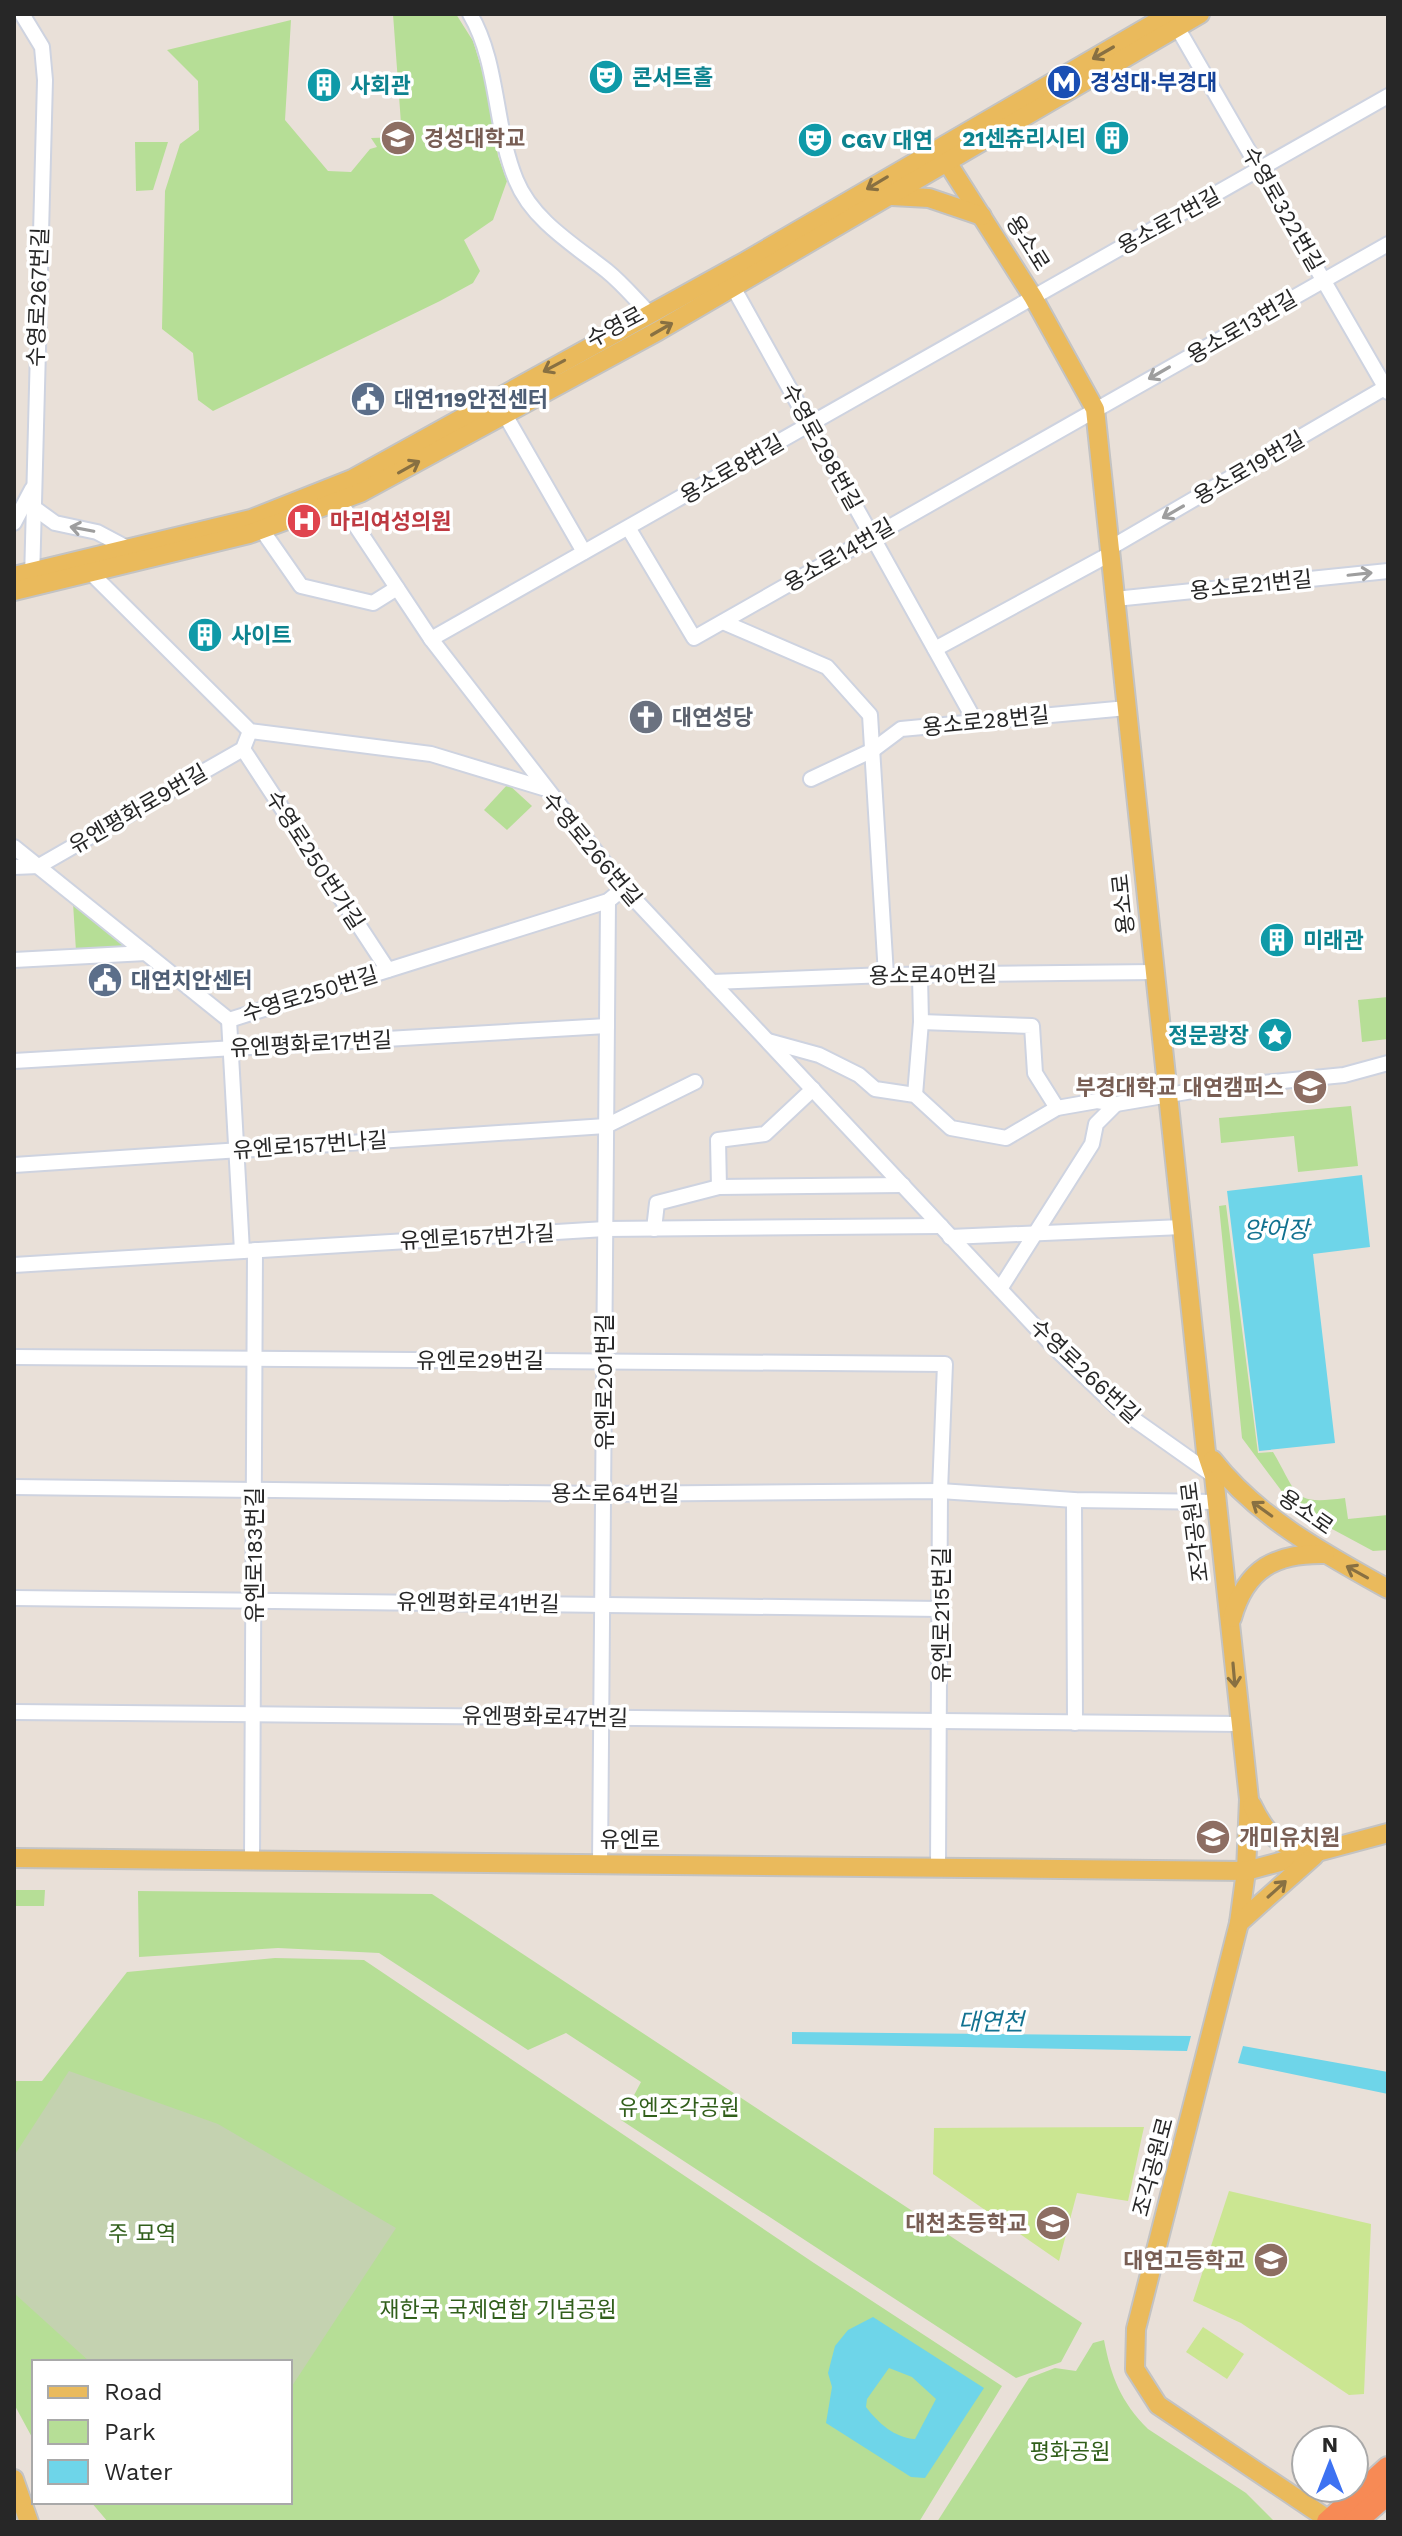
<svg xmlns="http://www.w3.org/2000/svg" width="1402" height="2536" font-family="'Work Sans','Noto Sans KR',sans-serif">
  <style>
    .green { fill: #b6de96 }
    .cemetery { fill: #c4d2b0 }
    .pitch { fill: #cbe692 }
    .water { fill: #6ed5e9; fill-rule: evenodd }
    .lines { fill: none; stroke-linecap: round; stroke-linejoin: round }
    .minor-casing { stroke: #ced3e0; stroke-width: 18 }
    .major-casing { stroke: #c3c3c3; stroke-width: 22 }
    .highway-casing { stroke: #c3c3c3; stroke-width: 26 }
    .minor { stroke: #fff; stroke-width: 14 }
    .major { stroke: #eaba5c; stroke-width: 18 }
    .highway { stroke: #f78a55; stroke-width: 22 }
    .oneway { stroke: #887042 }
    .oneway2 { stroke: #9e9e9e }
    .labels { text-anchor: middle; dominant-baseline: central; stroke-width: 7; stroke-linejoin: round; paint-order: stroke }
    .culture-label { font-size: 22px; font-weight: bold; fill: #0d838f; stroke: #fff; text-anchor: start }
    .transit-label { font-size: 22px; font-weight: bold; fill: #164399; stroke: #fff; text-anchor: start }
    .education-label { font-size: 22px; font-weight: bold; fill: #785e54; stroke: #fff; text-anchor: end }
    .street-label { font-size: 22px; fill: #272727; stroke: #fff }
    .service-label { font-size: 22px; font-weight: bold; fill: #4e5e75; stroke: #fff; text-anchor: start }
    .health-label { font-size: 22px; font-weight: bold; fill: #be3a42; stroke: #fff; text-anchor: start }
    .worship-label { font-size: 22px; font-weight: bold; fill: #5b616d; stroke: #fff; text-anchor: start }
    .park-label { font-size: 22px; fill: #315f1b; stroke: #fff }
    .water-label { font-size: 24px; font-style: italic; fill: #127290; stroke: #fff }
  </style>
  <rect width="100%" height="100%" fill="#e9e0d8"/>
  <!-- green -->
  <g class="green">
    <polygon points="393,14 456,14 473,41 489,93 498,156 507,181 493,220 464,240 480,271 473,283 440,301 213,411 198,400 193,353 162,329 165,191 180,144 199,130 198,81 167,50 291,20 285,120 328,171 351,172 370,149 377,147 371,138 402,137"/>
    <polygon points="135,142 168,142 153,190 136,191"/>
    <polygon points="508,784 532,806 507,830 484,810"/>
    <polygon points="73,903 130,949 76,951"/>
    <polygon points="1388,997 1388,1039 1362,1042 1358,1000"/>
    <polygon points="1351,1106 1358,1166 1298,1172 1294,1136 1221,1143 1219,1118"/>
    <path d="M1226,1205L1258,1453L1273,1452C1299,1496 1291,1505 1345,1498L1348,1519L1388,1515V1550L1373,1551L1295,1509L1242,1438L1219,1206Z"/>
    <polygon points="14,1890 45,1890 44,1906 14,1906"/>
    <polygon points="138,1891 432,1894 1082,2323 1061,2362 1016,2378 621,2120 641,2082 566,2033 528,2050 379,1953 278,1948 139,1957"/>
    <polygon points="275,1958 364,1960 814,2263 1002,2386 919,2522 108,2522 91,2502 290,2502 290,2362 34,2362 34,2441 14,2404 14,2081 42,2081 127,1972"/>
    <path d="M1104,2340C1111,2377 1121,2402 1148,2429L1246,2493L1275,2522H937L1029,2378L1055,2368L1076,2371L1093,2343Z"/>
  </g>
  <!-- cemetery -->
  <polygon class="cemetery" points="69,2071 218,2124 396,2228 290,2389 290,2362 90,2362 14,2293 14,2156"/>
  <!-- pitch -->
  <g class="pitch">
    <polygon points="1144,2127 1128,2201 1077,2193 1059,2261 933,2174 934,2128"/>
    <polygon points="1229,2191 1371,2224 1364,2394 1349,2395 1241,2323 1193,2301"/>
    <polygon points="1203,2327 1244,2354 1227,2379 1186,2352"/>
  </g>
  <!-- water -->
  <g class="water">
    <polygon points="1362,1175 1370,1247 1313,1254 1335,1443 1259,1451 1227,1191"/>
    <polygon points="792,2032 1191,2036 1187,2051 792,2044"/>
    <polygon points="1243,2046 1388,2072 1388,2094 1238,2063"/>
    <path d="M873,2317L984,2388L925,2478L911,2477L826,2423L832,2387L828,2373L835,2346L848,2330ZM889,2368L912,2377L936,2399L915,2439C895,2438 878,2423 866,2407L867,2399Z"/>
  </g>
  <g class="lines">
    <!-- minor casing -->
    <g class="minor-casing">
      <g id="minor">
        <polyline points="22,14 42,47 45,80 32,580"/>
        <path d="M470,14C499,63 494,127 516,180C532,220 574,245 607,271C623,284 636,300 651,315"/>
        <polyline points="1177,27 1388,392"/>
        <polyline points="733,287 975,721"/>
        <polyline points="504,413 584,552"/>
        <polyline points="340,502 431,639 624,888 1057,1350 1118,1408 1214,1476"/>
        <polyline points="33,507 55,523 97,532 131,550"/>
        <polyline points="14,523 32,489"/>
        <polyline points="629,529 694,638 1388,244"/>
        <polyline points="262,530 301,586 373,603 397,588"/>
        <polyline points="1110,548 1388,386"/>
        <polyline points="92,574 250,731 431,754 543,788"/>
        <polyline points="1115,599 1388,571"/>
        <polyline points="723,622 827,667 870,715 886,975"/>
        <polyline points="431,639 1388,96"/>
        <polyline points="935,649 1110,554"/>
        <polyline points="243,749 388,970"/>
        <polyline points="811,779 873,750 901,729 1127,708"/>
        <polyline points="14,847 229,1020"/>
        <polyline points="14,867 39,866 243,749 250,731"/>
        <polyline points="14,960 146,953"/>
        <polyline points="712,982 886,975 1155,972"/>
        <polyline points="229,1020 608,901 624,888"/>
        <polyline points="229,1020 242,1251"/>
        <polyline points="921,1022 1032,1026 1035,1073 1057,1108"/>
        <polyline points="768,1041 819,1055 859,1075 875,1089 915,1095 951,1128 1006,1138 1057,1108 1097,1101 1116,1104 1210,1088 1344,1075 1388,1063"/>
        <polyline points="14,1061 607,1026"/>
        <polyline points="915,1095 921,1022 920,975"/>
        <polyline points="14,1165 606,1126 695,1082"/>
        <polyline points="719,1187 718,1140 765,1134 813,1089"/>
        <polyline points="654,1229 657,1203 719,1187 903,1185"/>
        <polyline points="950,1237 1182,1227"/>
        <polyline points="14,1265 605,1229 941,1226"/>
        <polyline points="1000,1289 1092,1144 1096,1124 1116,1104"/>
        <polyline points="14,1357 945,1364 940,1491 938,1866"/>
        <polyline points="14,1487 603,1494 940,1491 1074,1500 1217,1502"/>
        <polyline points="1074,1500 1075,1723"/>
        <polyline points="14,1598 942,1609"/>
        <polyline points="14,1712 1239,1724"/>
        <polyline points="252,1860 255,1250"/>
        <polyline points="600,1863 608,901"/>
      </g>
    </g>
    <!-- major casing -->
    <g class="major-casing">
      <g id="major">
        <polyline points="947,162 1033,297 1095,409 1206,1452 1214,1476 1249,1799 1246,1871 1239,1923 1136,2329 1135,2369 1158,2405 1329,2520"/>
        <polyline points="892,196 929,198 982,216"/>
        <polyline points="14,576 251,519 352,479 744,262 1170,14"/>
        <polyline points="14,591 249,534 360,493 658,331 1200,14"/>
        <path d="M1213,1460C1258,1518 1325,1554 1388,1589"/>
        <path d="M1232,1618C1246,1568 1276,1553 1325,1554"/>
        <path d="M1252,1805C1265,1832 1277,1846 1308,1852"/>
        <polyline points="14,1858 1246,1871 1388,1833"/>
        <polyline points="1239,1923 1314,1856"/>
        <polyline points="14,2479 29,2522"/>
      </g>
    </g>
    <!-- highway casing -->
    <g class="highway-casing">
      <g id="highway">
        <polyline points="1328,2522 1388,2468"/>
        <polyline points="1355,2522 1388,2493"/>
      </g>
    </g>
    <!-- minor -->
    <use href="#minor" class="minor"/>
    <!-- major -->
    <use href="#major" class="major"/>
    <!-- highway -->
    <use href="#highway" class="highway"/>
  </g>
  <!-- one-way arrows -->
  <defs><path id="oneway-shaft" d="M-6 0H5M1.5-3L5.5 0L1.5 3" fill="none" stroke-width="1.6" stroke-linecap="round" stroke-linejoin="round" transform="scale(2)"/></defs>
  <g class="oneway">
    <use href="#oneway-shaft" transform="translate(1103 53) rotate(150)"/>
    <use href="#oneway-shaft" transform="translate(877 183) rotate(149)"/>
    <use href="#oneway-shaft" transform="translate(662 329) rotate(-30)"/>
    <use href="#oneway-shaft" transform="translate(554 366) rotate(152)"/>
    <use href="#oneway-shaft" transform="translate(409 467) rotate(-29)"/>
    <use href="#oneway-shaft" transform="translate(1262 1509) rotate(-144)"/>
    <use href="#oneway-shaft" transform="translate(1357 1572) rotate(-151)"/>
    <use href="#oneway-shaft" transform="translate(1234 1675) rotate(85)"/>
    <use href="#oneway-shaft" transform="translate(1277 1889) rotate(-42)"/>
  </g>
  <g class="oneway2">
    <use href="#oneway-shaft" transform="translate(1159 373) rotate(150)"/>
    <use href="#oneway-shaft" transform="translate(1173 512) rotate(150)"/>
    <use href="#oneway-shaft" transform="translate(82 529) rotate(-169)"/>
    <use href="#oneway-shaft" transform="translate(1360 574) rotate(-6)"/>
  </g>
  <!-- icons -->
  <defs>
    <g id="theatre-disc" transform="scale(1.8)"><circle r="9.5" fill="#0f9aa8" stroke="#fff"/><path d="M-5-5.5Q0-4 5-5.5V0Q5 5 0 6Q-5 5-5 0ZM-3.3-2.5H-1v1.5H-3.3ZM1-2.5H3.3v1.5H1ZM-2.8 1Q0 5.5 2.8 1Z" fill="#fff"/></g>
    <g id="metro-disc" transform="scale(1.8)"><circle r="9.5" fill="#1a4fb4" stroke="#fff"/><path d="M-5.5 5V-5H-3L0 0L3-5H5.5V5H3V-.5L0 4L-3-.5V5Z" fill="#fff"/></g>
    <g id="building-disc" transform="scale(1.8)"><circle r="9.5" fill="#0f9aa8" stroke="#fff"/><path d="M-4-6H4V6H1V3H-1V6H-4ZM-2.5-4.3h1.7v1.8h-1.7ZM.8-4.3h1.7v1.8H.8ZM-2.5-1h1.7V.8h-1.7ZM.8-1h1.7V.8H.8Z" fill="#fff"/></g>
    <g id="university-disc" transform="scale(1.8)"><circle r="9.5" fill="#8d6e63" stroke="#fff"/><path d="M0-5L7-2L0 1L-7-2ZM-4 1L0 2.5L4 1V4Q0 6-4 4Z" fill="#fff"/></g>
    <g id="civic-disc" transform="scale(1.8)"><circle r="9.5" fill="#5c6f8a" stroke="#fff"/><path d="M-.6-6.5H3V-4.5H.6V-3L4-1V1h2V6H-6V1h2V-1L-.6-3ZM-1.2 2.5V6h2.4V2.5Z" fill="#fff"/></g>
    <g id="hospital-disc" transform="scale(1.8)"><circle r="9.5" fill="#e0444e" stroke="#fff"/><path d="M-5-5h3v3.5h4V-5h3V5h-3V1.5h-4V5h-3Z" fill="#fff"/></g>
    <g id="church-disc" transform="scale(1.8)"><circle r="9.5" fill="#6b7280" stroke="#fff"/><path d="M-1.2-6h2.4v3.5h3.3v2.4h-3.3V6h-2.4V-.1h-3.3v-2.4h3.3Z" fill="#fff"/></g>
    <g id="sight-disc" transform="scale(1.8)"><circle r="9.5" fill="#0f9aa8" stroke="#fff"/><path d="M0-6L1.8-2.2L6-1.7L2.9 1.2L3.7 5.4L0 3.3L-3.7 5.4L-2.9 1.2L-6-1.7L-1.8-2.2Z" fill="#fff"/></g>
    <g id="school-disc" transform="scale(1.8)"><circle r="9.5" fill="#8d6e63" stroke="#fff"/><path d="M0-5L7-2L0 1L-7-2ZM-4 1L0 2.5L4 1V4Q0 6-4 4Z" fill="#fff"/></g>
  </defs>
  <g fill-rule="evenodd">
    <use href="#theatre-disc" x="606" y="77"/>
    <use href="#metro-disc" x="1064" y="82"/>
    <use href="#building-disc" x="324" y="85"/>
    <use href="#university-disc" x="398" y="138"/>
    <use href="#building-disc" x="1112" y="138"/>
    <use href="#theatre-disc" x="815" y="140"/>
    <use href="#civic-disc" x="368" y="399"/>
    <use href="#hospital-disc" x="304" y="521"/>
    <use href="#building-disc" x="205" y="635"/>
    <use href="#church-disc" x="646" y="717"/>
    <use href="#building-disc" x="1277" y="940"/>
    <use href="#civic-disc" x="105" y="980"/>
    <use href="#sight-disc" x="1275" y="1035"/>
    <use href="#university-disc" x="1310" y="1087"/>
    <use href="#school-disc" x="1213" y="1837"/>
    <use href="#school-disc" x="1053" y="2223"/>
    <use href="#school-disc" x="1271" y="2260"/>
  </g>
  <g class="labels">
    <!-- culture labels -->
    <g class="culture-label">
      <text x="632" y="77">콘서트홀</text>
      <text x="350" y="85">사회관</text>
      <text x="1086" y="138" text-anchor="end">21센츄리시티</text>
      <text x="841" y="140">CGV 대연</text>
      <text x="231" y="635">사이트</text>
      <text x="1303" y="940">미래관</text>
      <text x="1249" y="1035" text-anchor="end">정문광장</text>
    </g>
    <!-- transit labels -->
    <g class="transit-label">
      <text x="1090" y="82">경성대·부경대</text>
    </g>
    <!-- education labels -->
    <g class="education-label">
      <text x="424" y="138" text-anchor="start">경성대학교</text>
      <text x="1284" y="1087">부경대학교 대연캠퍼스</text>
      <text x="1239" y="1837" text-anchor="start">개미유치원</text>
      <text x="1027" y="2223">대천초등학교</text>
      <text x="1245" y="2260">대연고등학교</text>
    </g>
    <!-- street labels -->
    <g class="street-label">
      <text transform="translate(1283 209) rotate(60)">수영로322번길</text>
      <text transform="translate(1169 221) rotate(-29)">용소로7번길</text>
      <text transform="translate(1028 243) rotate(58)">용소로</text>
      <text transform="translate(38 297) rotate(-88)">수영로267번길</text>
      <text transform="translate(615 327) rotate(-28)">수영로</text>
      <text transform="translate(1242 327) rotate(-30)">용소로13번길</text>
      <text transform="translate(822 447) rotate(61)">수영로298번길</text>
      <text transform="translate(1249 468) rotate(-30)">용소로19번길</text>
      <text transform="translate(732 469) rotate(-30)">용소로8번길</text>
      <text transform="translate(839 555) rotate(-30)">용소로14번길</text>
      <text transform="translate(1251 585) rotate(-6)">용소로21번길</text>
      <text transform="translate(986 721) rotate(-6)">용소로28번길</text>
      <text transform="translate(138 809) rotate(-30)">유엔평화로9번길</text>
      <text transform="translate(592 849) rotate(50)">수영로266번길</text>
      <text transform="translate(315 860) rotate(57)">수영로250번가길</text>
      <text transform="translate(1123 904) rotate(-96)">용소로</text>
      <text transform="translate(933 975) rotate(-1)">용소로40번길</text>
      <text transform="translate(310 994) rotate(-17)">수영로250번길</text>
      <text transform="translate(311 1044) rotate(-3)">유엔평화로17번길</text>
      <text transform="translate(310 1145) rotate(-4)">유엔로157번나길</text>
      <text transform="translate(477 1237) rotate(-3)">유엔로157번가길</text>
      <text x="480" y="1360">유엔로29번길</text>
      <text transform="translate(1085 1371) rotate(43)">수영로266번길</text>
      <text transform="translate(604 1382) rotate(-90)">유엔로201번길</text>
      <text x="615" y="1493">용소로64번길</text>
      <text transform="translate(1306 1512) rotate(35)">용소로</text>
      <text transform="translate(1195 1532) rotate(-97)">조각공원로</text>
      <text transform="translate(254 1555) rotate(-90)">유엔로183번길</text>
      <text transform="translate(478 1603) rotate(1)">유엔평화로41번길</text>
      <text transform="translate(941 1615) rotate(-90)">유엔로215번길</text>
      <text transform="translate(545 1717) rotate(1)">유엔평화로47번길</text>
      <text x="630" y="1839">유엔로</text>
      <text transform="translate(1153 2167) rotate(-75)">조각공원로</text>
    </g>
    <!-- service labels -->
    <g class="service-label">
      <text x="394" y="399">대연119안전센터</text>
      <text x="131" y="980">대연치안센터</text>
    </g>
    <!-- health labels -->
    <g class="health-label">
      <text x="330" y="521">마리여성의원</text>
    </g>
    <!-- worship labels -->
    <g class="worship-label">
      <text x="672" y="717">대연성당</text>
    </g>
    <!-- park labels -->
    <g class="park-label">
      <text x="679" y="2107">유엔조각공원</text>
      <text x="142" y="2233">주 묘역</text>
      <text x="498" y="2309">재한국 국제연합 기념공원</text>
      <text x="1070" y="2451">평화공원</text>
    </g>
    <!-- water labels -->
    <g class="water-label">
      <text x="1276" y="1230">양어장</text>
      <text x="991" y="2022">대연천</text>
    </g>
  </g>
  <!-- border -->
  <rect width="1402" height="2536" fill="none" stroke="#272727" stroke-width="32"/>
  <!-- legend -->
  <rect x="32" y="2360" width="260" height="144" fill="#ffffff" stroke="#a9a9a9" stroke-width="2"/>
  <rect x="48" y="2386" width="40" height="12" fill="#eaba5c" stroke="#a9a9a9" stroke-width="2"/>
  <text x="104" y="2400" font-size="24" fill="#272727">Road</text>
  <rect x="48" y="2420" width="40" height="24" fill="#b6de96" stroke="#a9a9a9" stroke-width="2"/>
  <text x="104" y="2440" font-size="24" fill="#272727">Park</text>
  <rect x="48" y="2460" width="40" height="24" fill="#6ed5e9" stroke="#a9a9a9" stroke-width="2"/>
  <text x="104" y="2480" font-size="24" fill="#272727">Water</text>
  <!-- north arrow -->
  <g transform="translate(1330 2464)"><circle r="38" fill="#ffffff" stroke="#a9a9a9" stroke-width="2"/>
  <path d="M0-6L14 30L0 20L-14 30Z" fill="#3d72f2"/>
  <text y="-12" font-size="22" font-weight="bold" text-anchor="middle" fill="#272727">N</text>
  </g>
</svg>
